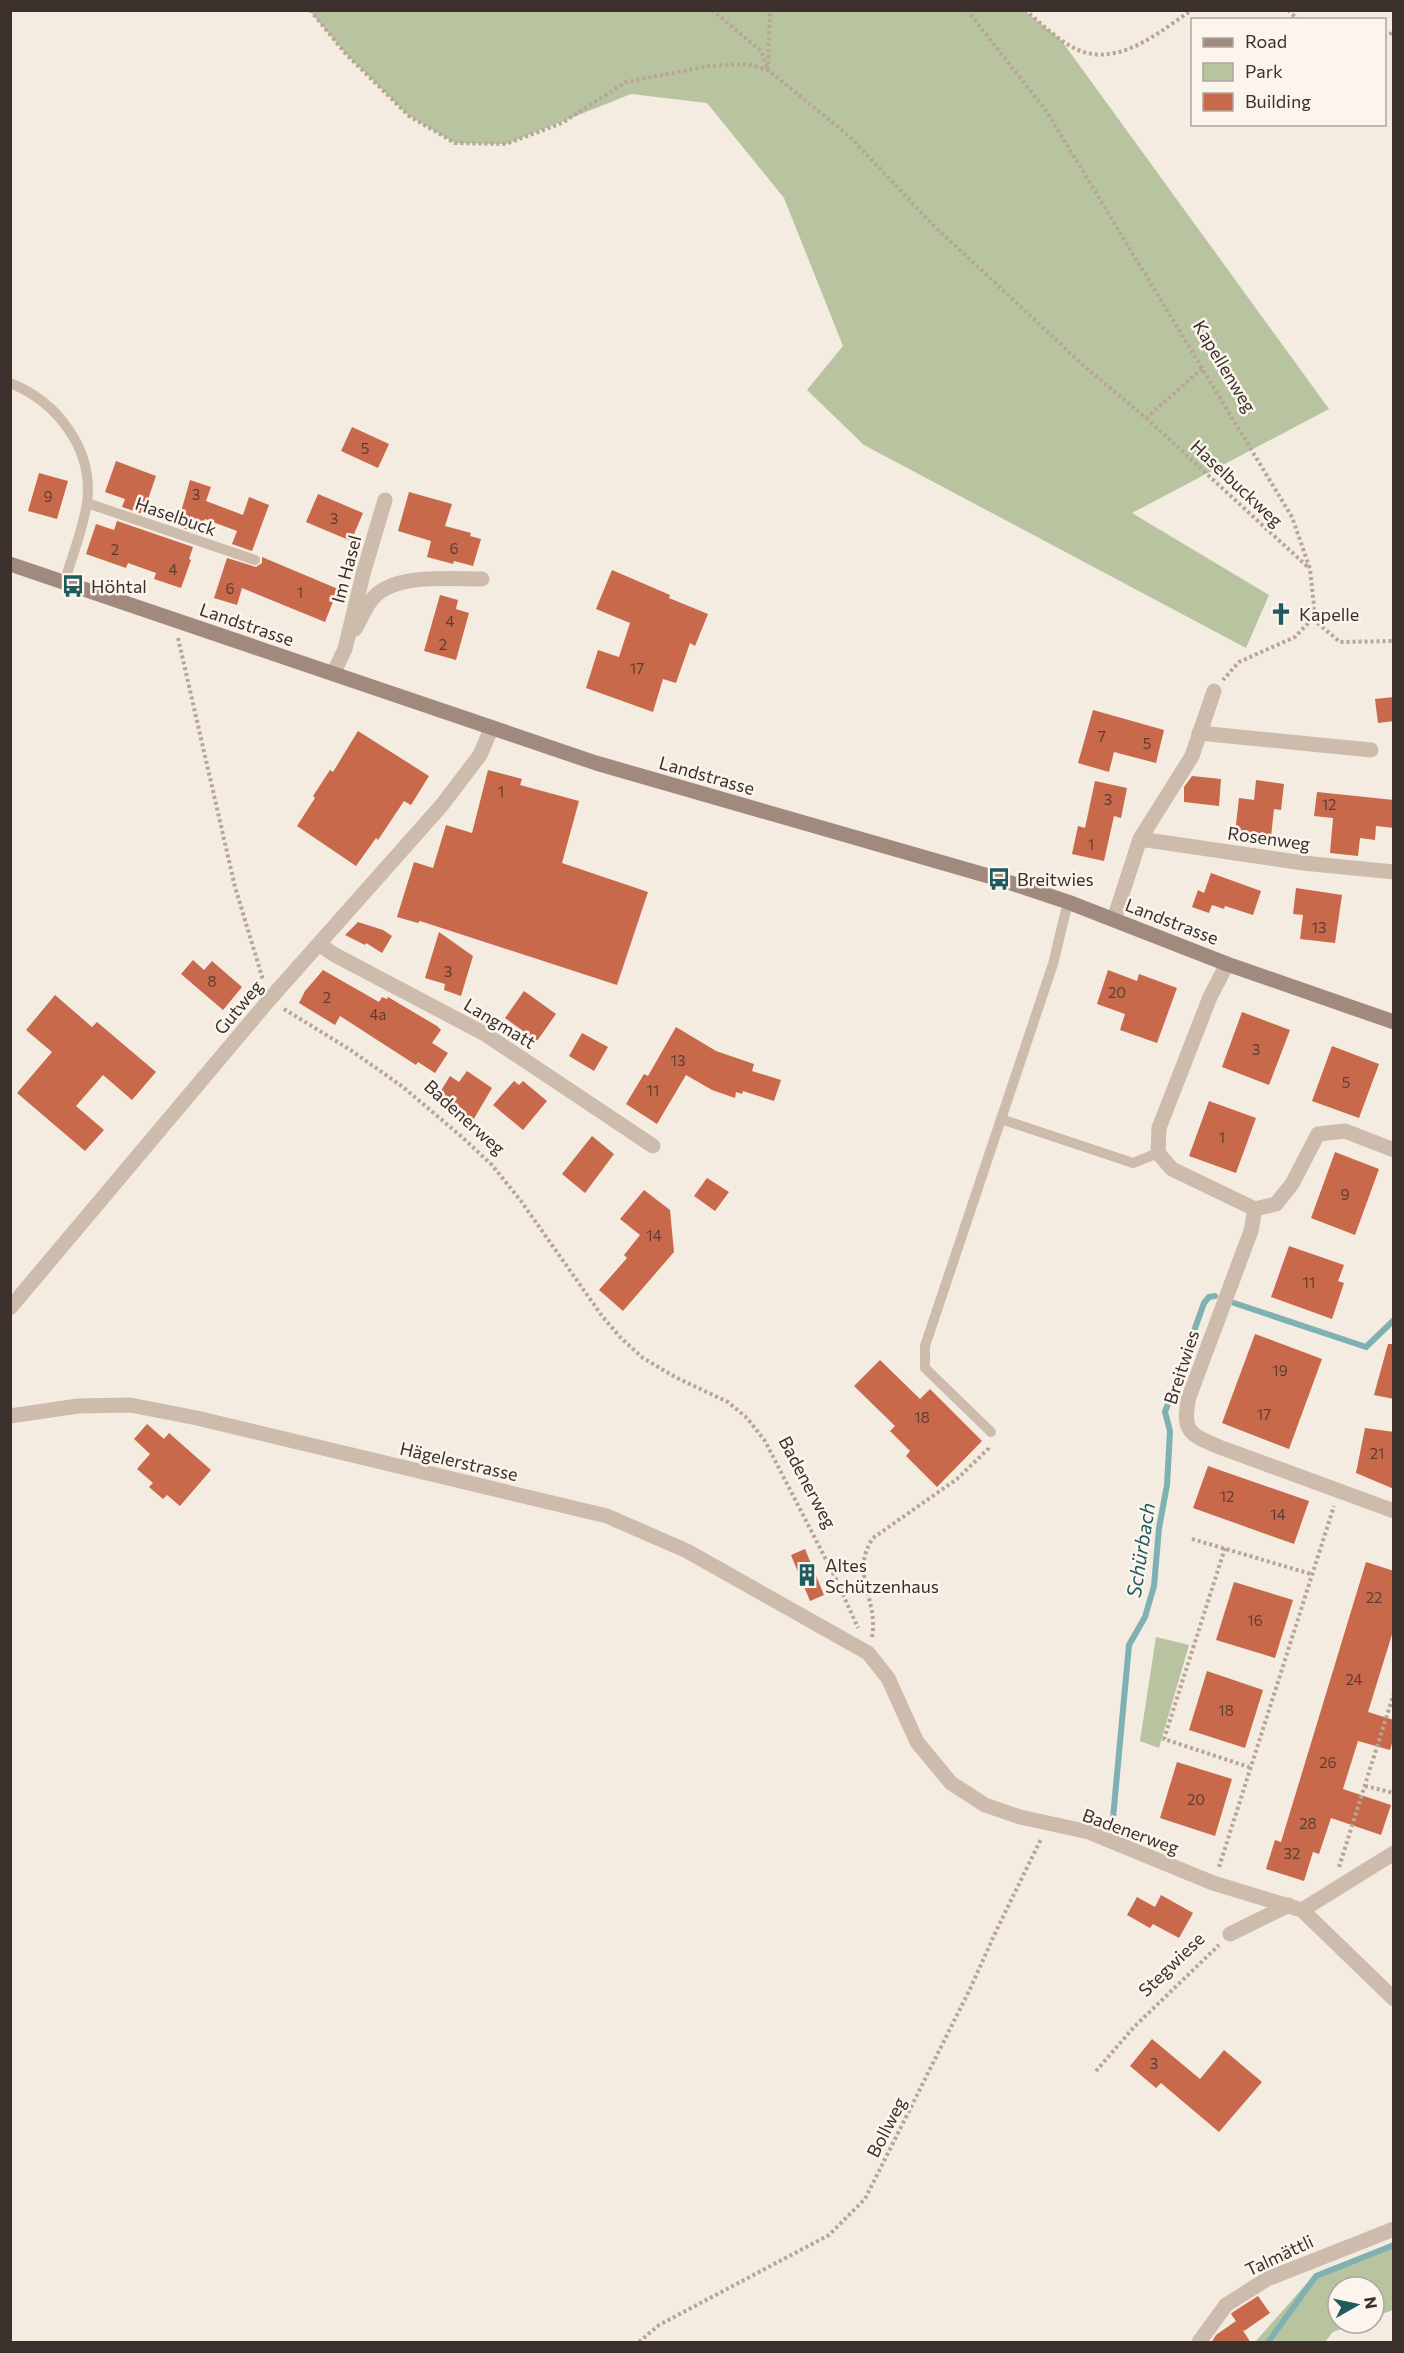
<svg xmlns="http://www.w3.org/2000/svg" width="1404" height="2353" font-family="Commissioner,sans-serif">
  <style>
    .green { fill: #b8c4a0 }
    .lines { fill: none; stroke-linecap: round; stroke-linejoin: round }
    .stream { stroke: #7fb0b2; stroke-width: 6 }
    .building { fill: #c8694b }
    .path { stroke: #b9a596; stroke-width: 4; stroke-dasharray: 3 3; stroke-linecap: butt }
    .service { stroke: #cdbbac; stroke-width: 10 }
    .minor { stroke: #cdbbac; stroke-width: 15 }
    .secondary { stroke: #a18a7d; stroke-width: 15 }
    .labels { text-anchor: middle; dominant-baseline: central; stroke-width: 5; stroke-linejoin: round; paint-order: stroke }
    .number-label { font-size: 15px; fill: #5e3e33 }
    .street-label { font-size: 18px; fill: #3b302b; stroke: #fbf5ee }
    .poi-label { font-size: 18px; fill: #3b302b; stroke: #fbf5ee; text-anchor: start }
    .water-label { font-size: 20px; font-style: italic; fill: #1f5a5e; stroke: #fbf5ee }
  </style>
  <rect width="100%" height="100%" fill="#f4ebe1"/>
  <!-- green -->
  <g class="green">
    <polygon points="310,11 1025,11 1061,40 1329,409 1132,513 1269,595 1246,648 864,445 807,390 843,346 784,198 707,103 631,94 506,144 455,143 409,116 345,53"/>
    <polygon points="1156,1637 1189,1645 1159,1748 1140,1741"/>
    <polygon points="1393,2243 1393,2310 1374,2317 1374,2287 1338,2287 1338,2323 1358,2323 1333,2332 1325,2342 1255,2342 1315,2274"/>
  </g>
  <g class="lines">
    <!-- stream -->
    <g class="stream">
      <polyline points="1234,1303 1366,1347 1394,1320"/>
      <polyline points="1113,1818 1129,1645 1145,1617 1154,1586 1159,1528 1167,1485 1170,1431 1165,1412 1204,1303 1209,1297 1215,1296"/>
      <polyline points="1268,2342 1316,2276 1394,2245"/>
    </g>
  </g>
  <!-- building -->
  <g class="building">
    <polygon points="352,427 389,444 378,468 341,451"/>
    <polygon points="116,461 156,476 143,514 122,507 125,499 105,492"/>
    <polygon points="39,473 68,481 57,519 28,511"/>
    <polygon points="190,480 211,487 206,501 243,515 249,497 269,505 252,551 232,544 237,531 205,519 198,533 177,526"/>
    <polygon points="409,492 452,504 445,526 471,533 470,536 481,539 473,566 454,561 453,564 427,557 431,541 398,531"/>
    <polygon points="318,494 363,513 351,541 306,522"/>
    <polygon points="117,521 193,547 189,559 191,560 181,588 154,579 156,573 128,563 126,568 86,554 96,524 114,530"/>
    <polygon points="262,557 338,589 325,622 242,588 237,605 214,598 227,558 256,567 262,563"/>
    <polygon points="612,570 670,595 669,598 708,614 695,646 690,643 676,683 663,679 653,712 586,688 598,650 619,657 630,623 596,609"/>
    <polygon points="440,595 458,600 456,609 469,613 456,660 424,651"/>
    <polygon points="1394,697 1394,721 1378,723 1375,699"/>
    <polygon points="1093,710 1164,730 1156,763 1114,752 1109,772 1078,763"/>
    <polygon points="358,731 429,776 411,805 404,801 378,840 376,838 356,866 297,826 315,798 313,796 330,770 333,772"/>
    <polygon points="488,770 522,779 520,785 579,801 562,863 648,892 617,985 420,921 418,923 397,917 414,862 433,868 446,825 472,833"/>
    <polygon points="1192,776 1221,779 1219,806 1184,802 1184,787"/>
    <polygon points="1256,780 1284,784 1281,810 1274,809 1271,837 1235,833 1239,798 1254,800"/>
    <polygon points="1095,781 1127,788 1121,818 1114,816 1104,861 1072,854 1078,826 1085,828"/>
    <polygon points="1317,792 1394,800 1394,828 1376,826 1375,840 1360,838 1358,856 1330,853 1333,818 1314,816"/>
    <polygon points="1211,873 1261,891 1253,915 1225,906 1224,909 1212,905 1209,913 1192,907 1198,890 1204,893"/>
    <polygon points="1296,888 1342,895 1335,943 1300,939 1303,915 1293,914"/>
    <polygon points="358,922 383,930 392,936 382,953 366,943 365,945 345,935"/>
    <polygon points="439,932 473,956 461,996 444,990 445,984 425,978"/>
    <polygon points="193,960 204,970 212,961 242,987 223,1010 181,974"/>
    <polygon points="323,970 379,1002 382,997 387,999 388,997 437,1026 441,1030 432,1043 448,1053 435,1073 418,1062 416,1065 340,1016 335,1025 299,1003 305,991"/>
    <polygon points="1108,970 1137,981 1139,974 1177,988 1157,1043 1120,1030 1125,1014 1097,1004"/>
    <polygon points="524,991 556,1014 537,1041 505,1018"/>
    <polygon points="55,995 92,1027 97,1022 156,1072 132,1100 103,1075 76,1106 104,1130 85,1151 17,1093 52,1052 26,1030"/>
    <polygon points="1242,1012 1290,1030 1269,1085 1222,1067"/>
    <polygon points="676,1027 716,1051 754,1064 752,1071 781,1080 774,1101 743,1091 742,1094 736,1092 735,1098 712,1090 686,1075 657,1124 626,1104 644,1074 648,1076"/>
    <polygon points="582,1033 608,1047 594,1071 569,1056"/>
    <polygon points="1332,1046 1379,1064 1359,1118 1312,1101"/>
    <polygon points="467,1071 492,1088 472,1122 442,1103 445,1098 439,1094 450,1076 459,1082"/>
    <polygon points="514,1081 519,1085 523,1081 547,1101 523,1130 493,1105"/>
    <polygon points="1209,1101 1256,1118 1236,1173 1189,1156"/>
    <polygon points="592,1136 614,1154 585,1193 562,1174"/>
    <polygon points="1335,1152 1379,1169 1355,1235 1311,1218"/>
    <polygon points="707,1178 729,1192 715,1211 694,1196"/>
    <polygon points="644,1190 670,1210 674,1252 623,1311 599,1290 627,1258 624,1255 640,1235 620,1219"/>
    <polygon points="1289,1246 1344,1265 1338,1281 1344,1283 1332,1319 1271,1297"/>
    <polygon points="1255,1334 1322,1359 1289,1449 1222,1423"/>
    <polygon points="1388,1344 1394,1344 1394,1399 1374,1395"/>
    <polygon points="880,1360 920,1399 930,1389 982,1441 937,1487 906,1456 910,1451 890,1431 895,1426 854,1386"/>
    <polygon points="147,1424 164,1439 169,1433 211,1470 180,1506 167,1495 163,1499 149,1487 153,1483 137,1469 150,1454 134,1439"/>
    <polygon points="1365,1428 1394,1432 1394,1489 1356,1473"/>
    <polygon points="1208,1466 1309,1501 1294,1544 1193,1508"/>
    <polygon points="805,1549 824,1595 810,1601 791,1555"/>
    <polygon points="1366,1562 1394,1571 1394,1628 1368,1712 1394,1720 1394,1737 1390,1750 1358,1741 1343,1789 1391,1805 1381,1835 1331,1818 1319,1854 1313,1852 1304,1881 1266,1869 1275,1840 1281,1842"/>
    <polygon points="1234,1582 1293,1600 1275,1658 1216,1640"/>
    <polygon points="1207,1671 1263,1690 1245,1748 1189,1730"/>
    <polygon points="1177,1762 1232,1779 1215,1836 1160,1818"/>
    <polygon points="1161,1895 1193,1913 1179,1938 1153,1924 1150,1928 1127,1915 1137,1897 1155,1907"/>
    <polygon points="1152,2039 1200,2079 1224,2050 1262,2082 1219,2132 1161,2083 1156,2088 1130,2066"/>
    <polygon points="1258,2296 1270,2313 1244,2331 1242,2329 1251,2343 1211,2343 1216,2335 1236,2321 1231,2314 1233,2312"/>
  </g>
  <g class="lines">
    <!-- path -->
    <g class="path">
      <polyline points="310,10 345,53 409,116 455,143 506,144 562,123 626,82 709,66 748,64 768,70 849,136 933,225 1084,366 1146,418 1203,368"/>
      <polyline points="712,10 761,51 768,70 770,10"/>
      <polyline points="967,10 1047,112 1292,517 1310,569 1314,606 1312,619 1295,637 1239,662 1223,680"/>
      <path d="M1025,10C1043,25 1064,47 1087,53C1125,62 1162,30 1192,10"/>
      <polyline points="1288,10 1298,20"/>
      <polyline points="1384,37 1394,32"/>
      <polyline points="1146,418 1309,568"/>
      <polyline points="1313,619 1340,642 1394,641"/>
      <polyline points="178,638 235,887 263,980"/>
      <polyline points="284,1009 349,1049 403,1087 462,1137 492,1165 521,1201 602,1316 621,1338 643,1358 677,1378 728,1402 747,1418 765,1441 837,1581 858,1628"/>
      <polyline points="1192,1539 1311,1574"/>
      <polyline points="1225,1548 1164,1739 1249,1767"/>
      <path d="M872,1637C879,1599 849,1574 873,1538L957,1479L988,1449L989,1445"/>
      <polyline points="1365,1786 1394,1793"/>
      <polyline points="1219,1867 1334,1506"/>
      <polyline points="1339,1867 1394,1693"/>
      <polyline points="1096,2071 1134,2027 1219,1945"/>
      <polyline points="639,2342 659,2325 829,2235 865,2199 970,1989 997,1929 1041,1839"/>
    </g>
    <!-- service -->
    <g class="service">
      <path d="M10,383C58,402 94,450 87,503C83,529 72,557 64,583"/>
      <polyline points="87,503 255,560"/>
      <polyline points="1001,1119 1133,1163 1158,1153"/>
      <polyline points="991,1432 925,1368 925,1346 1053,964 1068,902"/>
    </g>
    <!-- minor -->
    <g class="minor">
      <path d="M355,629C361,619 366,605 374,597C397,573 451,579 482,579"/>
      <polyline points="333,674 345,649 363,574 385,500"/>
      <polyline points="1199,733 1371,750"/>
      <polyline points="1140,839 1303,863 1394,872"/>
      <polyline points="1114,919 1140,839 1192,756 1214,691"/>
      <polyline points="320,945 335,955 485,1034 653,1146"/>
      <polyline points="1227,964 1210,997 1159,1128 1158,1153 1172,1169 1255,1209 1276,1204 1292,1184 1318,1134 1345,1131 1394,1150"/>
      <path d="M1255,1209L1251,1231L1189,1397C1181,1433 1191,1435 1222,1448L1394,1511"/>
      <polyline points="10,1308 269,1000 442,805 480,755 491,729"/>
      <polyline points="10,1416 78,1406 130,1405 197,1418 607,1516 687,1551 868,1653 888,1678 917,1742 951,1783 985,1805 1020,1817 1089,1832 1213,1883 1302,1910 1394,1999"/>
      <polyline points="1302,1910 1394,1853"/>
      <polyline points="1230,1934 1289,1905"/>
      <polyline points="1199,2342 1226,2305 1267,2279 1394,2229"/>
    </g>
    <!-- secondary -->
    <polyline class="secondary" points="10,564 596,763 999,879 1068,902 1227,964 1394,1022"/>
  </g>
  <!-- icons -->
  <defs>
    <g id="bus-bare" transform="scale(1.8)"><path d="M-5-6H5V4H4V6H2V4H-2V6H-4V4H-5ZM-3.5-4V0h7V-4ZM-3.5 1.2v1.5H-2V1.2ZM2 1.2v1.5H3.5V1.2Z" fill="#1f5a5e" stroke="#fbf5ee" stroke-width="2.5" paint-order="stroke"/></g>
    <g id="church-bare" transform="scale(1.8)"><path d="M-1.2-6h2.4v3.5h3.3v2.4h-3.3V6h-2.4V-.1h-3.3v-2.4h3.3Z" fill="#1f5a5e" stroke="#fbf5ee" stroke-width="2.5" paint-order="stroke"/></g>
    <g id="building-bare" transform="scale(1.8)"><path d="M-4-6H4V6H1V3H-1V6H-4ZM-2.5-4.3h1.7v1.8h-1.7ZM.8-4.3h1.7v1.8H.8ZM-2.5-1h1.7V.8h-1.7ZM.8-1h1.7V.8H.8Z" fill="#1f5a5e" stroke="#fbf5ee" stroke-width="2.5" paint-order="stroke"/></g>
  </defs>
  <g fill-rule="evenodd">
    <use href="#bus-bare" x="73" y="586"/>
    <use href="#church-bare" x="1281" y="614"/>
    <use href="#bus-bare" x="999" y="879"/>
    <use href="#building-bare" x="807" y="1575"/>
  </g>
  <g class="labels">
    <!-- number labels -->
    <g class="number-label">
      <text x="365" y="448">5</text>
      <text x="196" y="494">3</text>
      <text x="48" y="496">9</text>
      <text x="334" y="518">3</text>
      <text x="454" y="548">6</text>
      <text x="115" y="549">2</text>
      <text x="173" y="569">4</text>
      <text x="230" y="588">6</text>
      <text x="300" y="592">1</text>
      <text x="450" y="621">4</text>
      <text x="443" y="644">2</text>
      <text x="637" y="668">17</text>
      <text x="1102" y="736">7</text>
      <text x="1147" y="743">5</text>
      <text x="501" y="791">1</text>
      <text x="1108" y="799">3</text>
      <text x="1329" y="804">12</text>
      <text x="1091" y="844">1</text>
      <text x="1319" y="927">13</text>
      <text x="448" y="971">3</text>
      <text x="212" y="981">8</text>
      <text x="1117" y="992">20</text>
      <text x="327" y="997">2</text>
      <text x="378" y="1014">4a</text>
      <text x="1256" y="1049">3</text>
      <text x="678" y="1060">13</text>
      <text x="1346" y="1082">5</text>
      <text x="653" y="1090">11</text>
      <text x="1222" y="1137">1</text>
      <text x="1345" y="1194">9</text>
      <text x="654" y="1235">14</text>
      <text x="1309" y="1282">11</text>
      <text x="1280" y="1370">19</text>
      <text x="1264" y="1414">17</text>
      <text x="922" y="1417">18</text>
      <text x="1377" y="1453">21</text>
      <text x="1227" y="1496">12</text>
      <text x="1278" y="1514">14</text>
      <text x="1374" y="1597">22</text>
      <text x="1255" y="1620">16</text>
      <text x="1354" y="1679">24</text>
      <text x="1226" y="1710">18</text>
      <text x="1328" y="1762">26</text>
      <text x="1196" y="1799">20</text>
      <text x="1308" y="1823">28</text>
      <text x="1292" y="1853">32</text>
      <text x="1154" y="2063">3</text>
    </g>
    <!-- street labels -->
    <g class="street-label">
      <text transform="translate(1225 366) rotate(59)">Kapellenweg</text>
      <text transform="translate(1237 483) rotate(43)">Haselbuckweg</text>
      <text transform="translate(176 516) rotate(19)">Haselbuck</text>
      <text transform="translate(346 569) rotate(-75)">Im Hasel</text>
      <text transform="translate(247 624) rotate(19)">Landstrasse</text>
      <text transform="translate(707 775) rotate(16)">Landstrasse</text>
      <text transform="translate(1269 838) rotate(8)">Rosenweg</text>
      <text transform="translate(1172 921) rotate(21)">Landstrasse</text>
      <text transform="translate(238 1007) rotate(-50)">Gutweg</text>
      <text transform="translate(500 1023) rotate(31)">Langmatt</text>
      <text transform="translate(465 1117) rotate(42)">Badenerweg</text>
      <text transform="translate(1181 1367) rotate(-72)">Breitwies</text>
      <text transform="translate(459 1461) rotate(13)">Hägelerstrasse</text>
      <text transform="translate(808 1482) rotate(62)">Badenerweg</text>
      <text transform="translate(1131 1831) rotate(20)">Badenerweg</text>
      <text transform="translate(1171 1964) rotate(-44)">Stegwiese</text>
      <text transform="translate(886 2127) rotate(-63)">Bollweg</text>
      <text transform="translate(1279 2255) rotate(-25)">Talmättli</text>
    </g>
    <!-- poi labels -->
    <g class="poi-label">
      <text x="91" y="586">Höhtal</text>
      <text x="1299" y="614">Kapelle</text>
      <text x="1017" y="879">Breitwies</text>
      <text x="825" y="1565">Altes<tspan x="825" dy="21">Schützenhaus</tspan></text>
    </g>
    <!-- water labels -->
    <g class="water-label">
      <text transform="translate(1140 1550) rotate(-81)">Schürbach</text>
    </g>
  </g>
  <!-- border -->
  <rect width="1404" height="2353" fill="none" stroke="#3b302b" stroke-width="24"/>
  <!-- legend -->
  <rect x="1191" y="18" width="195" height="108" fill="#fbf5ee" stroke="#aea6a0" stroke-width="1.5"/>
  <rect x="1203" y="38" width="30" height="9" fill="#a18a7d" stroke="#aea6a0" stroke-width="1.5"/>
  <text x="1245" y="48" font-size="18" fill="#3b302b">Road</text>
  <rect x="1203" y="63" width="30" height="18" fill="#b8c4a0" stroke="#aea6a0" stroke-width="1.5"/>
  <text x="1245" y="78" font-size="18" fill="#3b302b">Park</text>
  <rect x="1203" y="93" width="30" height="18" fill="#c8694b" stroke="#aea6a0" stroke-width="1.5"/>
  <text x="1245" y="108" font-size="18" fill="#3b302b">Building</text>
  <!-- north arrow -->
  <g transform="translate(1356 2305) rotate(81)"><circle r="28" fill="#fbf5ee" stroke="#aea6a0" stroke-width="1.5"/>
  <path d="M0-4.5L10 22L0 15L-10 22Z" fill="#1f5a5e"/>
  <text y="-9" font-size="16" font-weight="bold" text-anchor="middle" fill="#3b302b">N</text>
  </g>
</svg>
